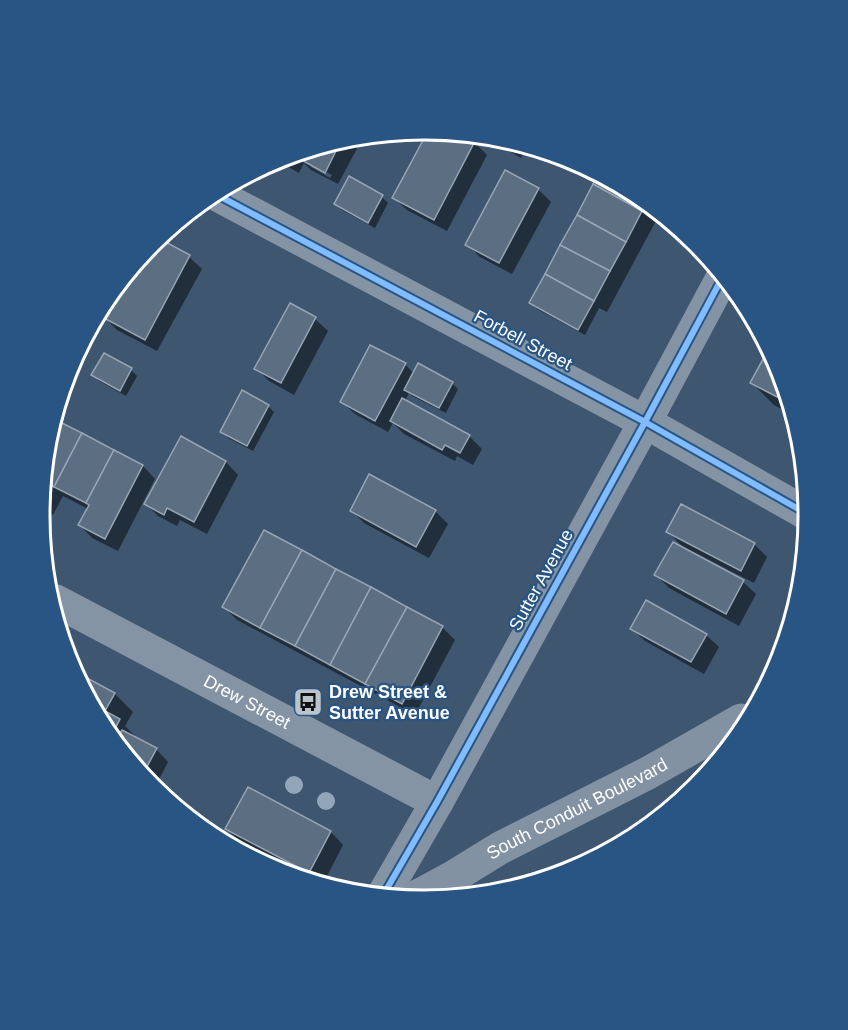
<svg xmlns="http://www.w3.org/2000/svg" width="848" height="1030" font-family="Helvetica,sans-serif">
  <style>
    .shadow { fill: #0007; fill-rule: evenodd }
    .building { fill: #5b6e82; stroke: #97a5b4; stroke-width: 1.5 }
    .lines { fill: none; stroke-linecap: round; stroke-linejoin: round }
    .minor { stroke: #8494a5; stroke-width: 33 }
    .major { stroke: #8292a3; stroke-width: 33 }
    .cycleway-casing { stroke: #295584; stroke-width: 10 }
    .cycleway { stroke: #80bcff; stroke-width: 6 }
    .tree { fill: #92a5b9 }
    .labels { text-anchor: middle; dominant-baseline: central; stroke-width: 4.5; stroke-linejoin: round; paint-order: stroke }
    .street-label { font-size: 18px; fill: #fff; stroke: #295584 }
    .poi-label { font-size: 18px; font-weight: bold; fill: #fff; stroke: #295584; text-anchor: start }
    .rim { fill: none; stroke: #fff; stroke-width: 3 }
  </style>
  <rect width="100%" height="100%" fill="#3e566f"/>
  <!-- shadow -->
  <g class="shadow">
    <polygon points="429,131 466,138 474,142 487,155 447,231 407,210 394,198"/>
    <path d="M360,143L338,184L311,170L304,163L299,173L276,160ZM311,164L332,175L330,178L311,167Z"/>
    <polygon points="499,145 525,150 521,158"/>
    <polygon points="598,177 658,217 607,312 599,308 585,335 537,309 531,303"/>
    <polygon points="350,178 382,197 388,203 375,228 342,210 336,204"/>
    <polygon points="538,189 551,202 512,274 480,257 467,244"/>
    <polygon points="157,239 189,257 202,269 157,351 117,330 104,317 113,301 152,243"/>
    <polygon points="290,305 315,319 328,331 294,395 269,381 256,368"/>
    <polygon points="405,364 414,374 452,383 458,389 446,413 412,396 409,393 405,401 469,436 482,449 473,465 457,456 455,461 404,434 393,423 388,432 355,414 342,402"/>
    <polygon points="780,368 789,413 774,405 752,383"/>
    <polygon points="131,370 137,376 126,396 99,381 93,375"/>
    <polygon points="268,406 274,412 253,451 228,438 222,431"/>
    <polygon points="57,422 143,466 155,479 118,551 92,538 80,525 88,509 63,496 53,515 40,508"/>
    <polygon points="181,438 226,462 238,475 207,534 180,520 177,526 158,516 146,504"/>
    <polygon points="370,476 435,511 448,524 429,558 364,523 352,511"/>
    <polygon points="681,506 754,544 767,557 754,583 682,546 668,532"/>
    <polygon points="264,532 442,627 455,640 415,715 237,620 224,607"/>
    <polygon points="674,544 743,582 756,594 739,626 669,588 656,575"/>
    <polygon points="632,629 706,635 719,647 704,674 645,641"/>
    <polygon points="76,674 115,694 133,712 125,726 138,739 156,749 168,762 154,789 152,787"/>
    <polygon points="248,789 331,832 343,845 325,880 306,876 240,842 227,829"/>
    <polygon points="261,860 283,872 276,871"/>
  </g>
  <!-- building -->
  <g class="building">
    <polygon points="428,131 475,141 434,220 392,198"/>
    <polygon points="338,147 325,173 296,157 298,155"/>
    <polygon points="505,170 539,188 499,263 465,245"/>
    <polygon points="349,176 383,195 368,223 334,204"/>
    <polygon points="597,176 644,208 642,211 593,184"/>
    <polygon points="593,184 642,211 626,242 577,215"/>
    <polygon points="577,215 626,242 610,271 560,245"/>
    <polygon points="158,238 190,255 145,340 102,317 152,243"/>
    <polygon points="560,245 610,271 594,301 545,274"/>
    <polygon points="545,274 594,301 578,330 529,303"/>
    <polygon points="290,303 316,317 281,383 254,369"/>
    <polygon points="370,345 406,363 375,421 340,402"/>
    <polygon points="768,350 780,368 787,402 750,383"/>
    <polygon points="104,353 132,368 120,391 91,375"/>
    <polygon points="418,363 453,382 439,408 404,390"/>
    <polygon points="242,390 269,405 247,446 220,432"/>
    <polygon points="402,398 470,435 460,453 445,445 442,450 390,421"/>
    <polygon points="58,421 82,433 54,487 50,484 42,500"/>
    <polygon points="82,433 114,450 86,503 54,487"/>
    <polygon points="181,436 226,461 194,522 167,508 164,515 144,504"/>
    <polygon points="114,450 143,465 105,539 78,525 89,505 86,503"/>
    <polygon points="369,474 436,510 416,547 350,511"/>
    <polygon points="681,504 755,543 741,571 666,532"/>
    <polygon points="264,530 302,550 260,628 222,607"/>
    <polygon points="673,542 744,580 726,614 654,575"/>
    <polygon points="302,550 336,569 295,646 260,628"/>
    <polygon points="336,569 371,587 330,665 295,646"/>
    <polygon points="371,587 407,607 365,684 330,665"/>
    <polygon points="646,600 707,634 691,662 630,629"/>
    <polygon points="407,607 443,626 402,704 365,684"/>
    <polygon points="74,671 115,693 105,711 120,719 114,731"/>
    <polygon points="122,730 157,748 143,774 118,737"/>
    <polygon points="248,787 331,831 309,873 225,829"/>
  </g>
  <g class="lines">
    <!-- minor -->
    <g class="minor">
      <polyline points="221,197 645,422 809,515"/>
      <path id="s1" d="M56,601L437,802"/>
      <polyline points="385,892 437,802 645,422 721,280"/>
    </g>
    <!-- major -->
    <path class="major" id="s2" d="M414,898L453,877L500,848L648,773L741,720"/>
    <!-- cycleway casing -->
    <g class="cycleway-casing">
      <g id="cycleway">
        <polyline points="221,197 645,422 809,515"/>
        <polyline points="385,892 437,802 645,422 721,280"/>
      </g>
    </g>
    <!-- cycleway -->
    <use href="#cycleway" class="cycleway"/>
  </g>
  <!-- trees -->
  <g class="tree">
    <circle cx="294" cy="785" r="9"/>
    <circle cx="326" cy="801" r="9"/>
  </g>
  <!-- icons -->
  <defs>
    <g id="bus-square" transform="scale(1.5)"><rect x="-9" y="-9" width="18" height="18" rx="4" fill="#bbc4cd" stroke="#295584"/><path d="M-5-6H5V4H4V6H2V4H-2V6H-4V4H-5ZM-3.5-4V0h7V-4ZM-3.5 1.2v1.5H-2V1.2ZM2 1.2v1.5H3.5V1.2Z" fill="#111"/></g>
  </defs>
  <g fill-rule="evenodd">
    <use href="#bus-square" x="308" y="702"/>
  </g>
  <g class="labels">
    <!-- street labels -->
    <g class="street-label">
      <text transform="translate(523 340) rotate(28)">Forbell Street</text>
      <text transform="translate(541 580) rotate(-61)">Sutter Avenue</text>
      <text stroke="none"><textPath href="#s1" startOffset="216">Drew Street</textPath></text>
      <text stroke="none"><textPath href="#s2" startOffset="186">South Conduit Boulevard</textPath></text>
    </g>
    <!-- poi labels -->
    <g class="poi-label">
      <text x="329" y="692">Drew Street &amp;<tspan x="329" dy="21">Sutter Avenue</tspan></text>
    </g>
  </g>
  <!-- crop -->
  <path d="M0 0H848V1030H0ZM424 140H424A374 374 0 0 1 798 514V516A374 374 0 0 1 424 890H424A374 374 0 0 1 50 516V514A374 374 0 0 1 424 140Z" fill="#295584" fill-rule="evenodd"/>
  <path class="rim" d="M424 140H424A374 374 0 0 1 798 514V516A374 374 0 0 1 424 890H424A374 374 0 0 1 50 516V514A374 374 0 0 1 424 140Z"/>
</svg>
